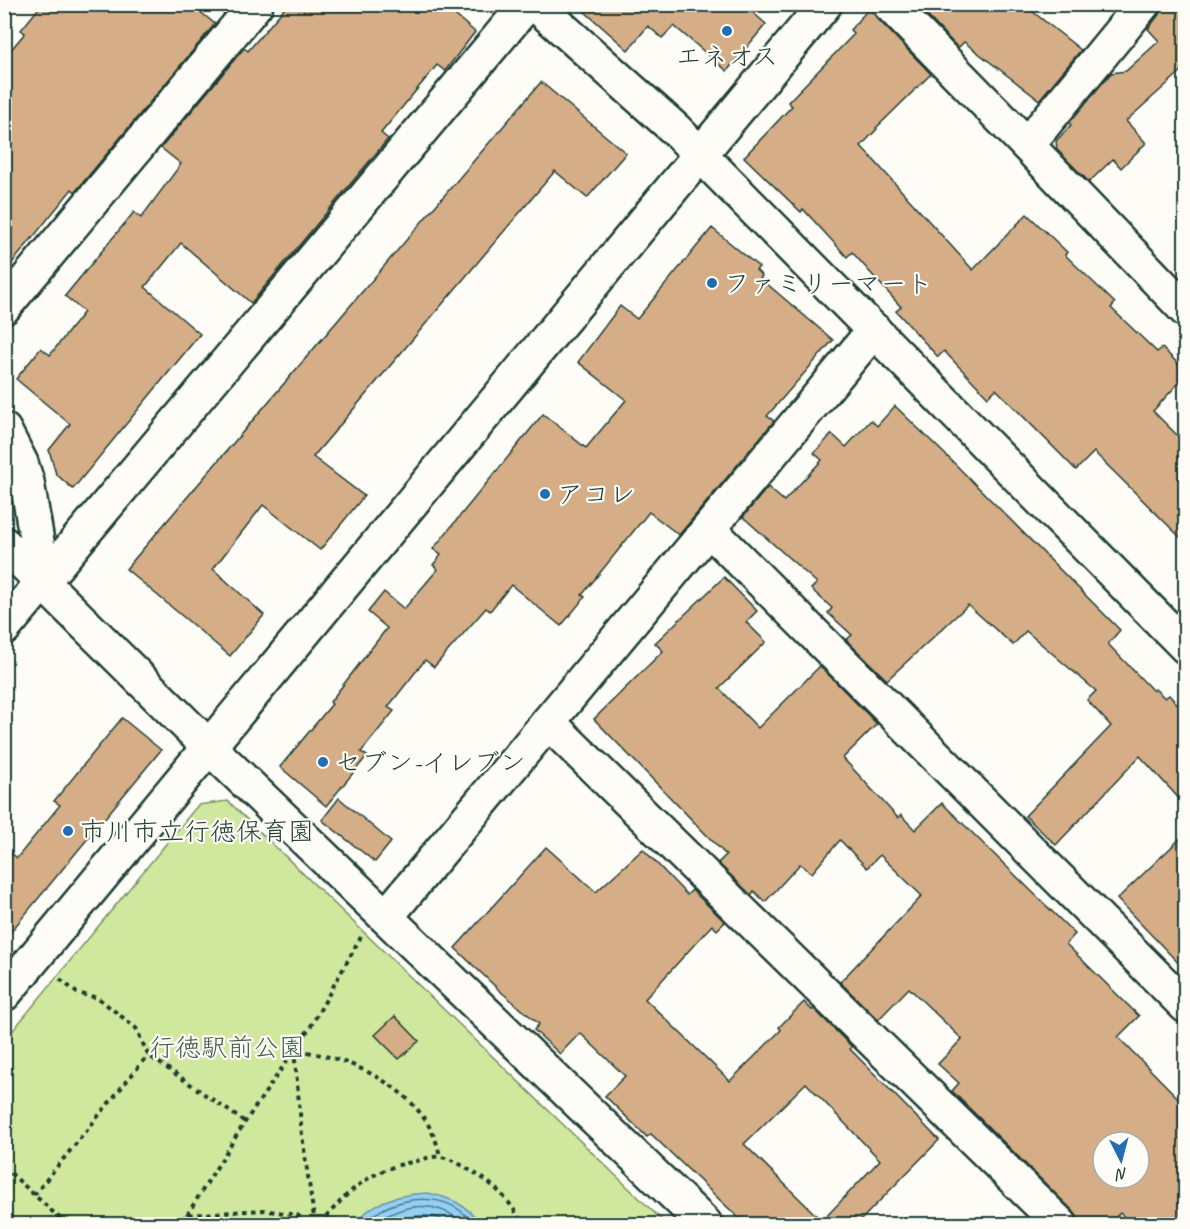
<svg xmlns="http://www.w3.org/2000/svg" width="1190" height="1229" font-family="Caveat,'Klee One',sans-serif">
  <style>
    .green { fill: #d0e89d; stroke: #789268; stroke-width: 1.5 }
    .water { fill: #93d0f4; stroke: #6595a7; stroke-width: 1.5 }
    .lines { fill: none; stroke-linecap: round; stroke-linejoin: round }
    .shore { stroke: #4d7881; stroke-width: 1.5 }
    .building { fill: #d5ad86; stroke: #1f3d34; stroke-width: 1.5; fill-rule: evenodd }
    .street-casing { stroke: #1f3d34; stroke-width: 38 }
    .secondary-casing { stroke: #1f3d34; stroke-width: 38 }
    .path { stroke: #1f3d34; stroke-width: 4; stroke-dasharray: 4.5 4.5; stroke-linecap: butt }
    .street { stroke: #fdfcf7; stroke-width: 33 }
    .secondary { stroke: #fdfcf7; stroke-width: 33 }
    .poi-dot { fill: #1f6fb2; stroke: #fdfcf7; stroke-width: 2 }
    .labels { text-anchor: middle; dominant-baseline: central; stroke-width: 4.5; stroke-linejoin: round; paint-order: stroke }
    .poi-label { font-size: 26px; fill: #1f3d34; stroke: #fdfcf7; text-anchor: start }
    .park-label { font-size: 26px; fill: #425f49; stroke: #fdfcf7 }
  </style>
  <rect width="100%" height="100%" fill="#fdfcf7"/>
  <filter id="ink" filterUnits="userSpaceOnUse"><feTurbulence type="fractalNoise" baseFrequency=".0167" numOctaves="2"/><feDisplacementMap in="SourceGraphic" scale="12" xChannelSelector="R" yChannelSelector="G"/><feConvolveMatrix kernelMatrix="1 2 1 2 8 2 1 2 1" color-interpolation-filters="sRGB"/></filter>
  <g filter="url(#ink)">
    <!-- green -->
    <polygon class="green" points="228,801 666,1224 5,1224 5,1040 198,805"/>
    <!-- water -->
    <path class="water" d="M428,1193C451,1198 467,1205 481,1224H356C371,1200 402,1194 428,1193Z"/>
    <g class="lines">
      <!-- shore -->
      <g class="shore">
        <path d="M363,1224C368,1217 378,1212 385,1208C415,1194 453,1195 473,1224"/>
        <path d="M373,1224C404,1203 435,1198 464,1224"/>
        <path d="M389,1224C410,1215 431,1211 451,1224"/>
      </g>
    </g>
    <!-- building -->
    <g class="building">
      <polygon points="42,4 191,4 215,24 75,192 72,189 4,273 4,58 25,33 21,30"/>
      <polygon points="288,4 442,4 475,32 445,71 437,65 381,133 388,139 251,303 181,243 145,287 200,334 73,489 56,474 49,450 70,424 16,379 41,348 50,355 84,312 65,296 134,212 141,218 181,164 161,148 244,48 248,51"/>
      <polygon points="576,4 743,4 766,24 727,71 674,26 662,38 648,26 628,50"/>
      <polygon points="916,4 1023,4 1081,50 1039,100 964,42 958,48"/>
      <polygon points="1167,4 1185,4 1185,68 1126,121 1146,143 1121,168 1113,159 1089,182 1057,150 1056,141 1071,125 1069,123 1111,73 1126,71 1159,41 1148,29"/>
      <polygon points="871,6 876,17 931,74 876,128 877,129 861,146 973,270 1027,214 1067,252 1065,255 1115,303 1111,308 1157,352 1162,348 1185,370 1185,376 1153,411 1185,443 1185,542 1094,452 1076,470 996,389 988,397 944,351 938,357 896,311 901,307 852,252 847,257 803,209 801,212 744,157 792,106 788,102 854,34 850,30"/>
      <polygon points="541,82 626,153 587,198 555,171 313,457 364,496 320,550 263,505 213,569 264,615 230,656 126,569"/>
      <polygon points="712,228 759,267 756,270 762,276 760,278 833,340 767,416 774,421 679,535 649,512 582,595 585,597 561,626 511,585 490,611 486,608 434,667 425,660 388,707 394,711 361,752 367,756 326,806 280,767 332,704 330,702 387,628 368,612 384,592 404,609 438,569 433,565 441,555 433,549 543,414 586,448 626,400 578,362 620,306 637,319"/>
      <polygon points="895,406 954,463 1120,630 1108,644 1153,691 1155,689 1165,698 1169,695 1185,712 1185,805 1140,756 1056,845 1025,816 1111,726 1087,700 1096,691 1026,631 1013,645 968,605 887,680 846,640 852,635 828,613 832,608 811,589 817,583 743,517 768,487 784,501 822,460 814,453 832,434 846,447 871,420 877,426"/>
      <path d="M724,577L757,611L746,622L766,642L719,688L758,728L820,666L877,724L843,758L898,818L901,815L915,830L942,803L1075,934L1066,944L1139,1016L1118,1037L1185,1105V1224H1132L1120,1213L1109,1224H1083L1073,1211L952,1091L959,1083L938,1064L962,1039L909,988L878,1020L840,982L922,896L880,855L867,868L840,840L812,873L800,864L765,902L754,891L751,895L718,863L726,855L594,719L663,651L655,643ZM1103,1142H1139V1178H1103Z"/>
      <polygon points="122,718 161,750 4,940 4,847 17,858 60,805 54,801"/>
      <polygon points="339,798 391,842 375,862 322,820"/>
      <polygon points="1185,834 1185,970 1117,899"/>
      <path d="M546,847L596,892L643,849L687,895L692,890L725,922L717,930L712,925L645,999L730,1081L781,1030L779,1027L804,1002L812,1010L814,1009L852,1047L850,1049L939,1140L857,1224H745L651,1134L647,1137L605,1096L625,1076L580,1033L560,1054L534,1030L539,1024L500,991L455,948ZM806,1083L880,1160L822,1221L744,1144Z"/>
      <polygon points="395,1016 419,1041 399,1059 375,1035"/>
    </g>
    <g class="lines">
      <!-- street casing -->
      <g class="street-casing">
        <g id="street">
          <polyline points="889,4 1027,145 1186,310"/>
          <polyline points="1027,145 1143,4"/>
          <polyline points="4,307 256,4"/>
          <polyline points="709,529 1186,1006"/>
          <polyline points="4,628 527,4"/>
          <polyline points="548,722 1060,1224"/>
          <polyline points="386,917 874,330"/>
        </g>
      </g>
      <!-- secondary casing -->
      <g class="secondary-casing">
        <g id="secondary">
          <polyline points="535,4 676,130 1186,647"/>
          <polyline points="4,430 21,463 27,482 44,583"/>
          <polyline points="4,544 209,747 705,1224"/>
          <polyline points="4,994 825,4"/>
        </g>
      </g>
      <!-- path -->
      <g class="path">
        <polyline points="60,979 77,993 98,998 136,1028 148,1055 245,1122"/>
        <polyline points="4,1167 66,1224"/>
        <polyline points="34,1195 148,1055"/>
        <polyline points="187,1215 245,1122 311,1026 361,937"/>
        <polyline points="521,1222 541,1224"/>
        <polyline points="174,1224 187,1215 263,1210 297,1215 310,1224"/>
        <path d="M315,1224L302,1135L294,1050C353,1057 429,1092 440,1157"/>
        <path d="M320,1224C349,1190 370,1169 417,1161C423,1159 432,1156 439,1157C451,1157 466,1168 476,1174C495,1185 513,1204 522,1224"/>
      </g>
      <!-- street -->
      <use href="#street" class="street"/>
      <!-- secondary -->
      <use href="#secondary" class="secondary"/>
    </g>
  </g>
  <!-- markers -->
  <g class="poi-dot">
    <circle cx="727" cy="31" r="6"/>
    <circle cx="712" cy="283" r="6"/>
    <circle cx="545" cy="494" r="6"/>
    <circle cx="323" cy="762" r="6"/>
    <circle cx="68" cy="831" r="6"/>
  </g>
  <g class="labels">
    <!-- poi labels -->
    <g class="poi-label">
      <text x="727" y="56" text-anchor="middle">エネオス</text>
      <text x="724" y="283">ファミリーマート</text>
      <text x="557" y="494">アコレ</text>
      <text x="335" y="762">セブン-イレブン</text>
      <text x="80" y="831">市川市立行徳保育園</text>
    </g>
    <!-- park labels -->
    <g class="park-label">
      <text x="227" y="1047">行徳駅前公園</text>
    </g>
  </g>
  <!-- margin -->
  <rect width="1190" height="1229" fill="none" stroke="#fdfcf7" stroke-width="24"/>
  <rect x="12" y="12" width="1166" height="1205" fill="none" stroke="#1f3d34" stroke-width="2" filter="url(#ink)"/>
  <!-- north arrow -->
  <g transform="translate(1121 1160) rotate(174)"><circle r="28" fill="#fdfcf7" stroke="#a4b0a9" stroke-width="1.5"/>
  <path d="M0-4.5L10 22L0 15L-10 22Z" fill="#1f6fb2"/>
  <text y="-9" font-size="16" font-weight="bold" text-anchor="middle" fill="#1f3d34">N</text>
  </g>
</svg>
